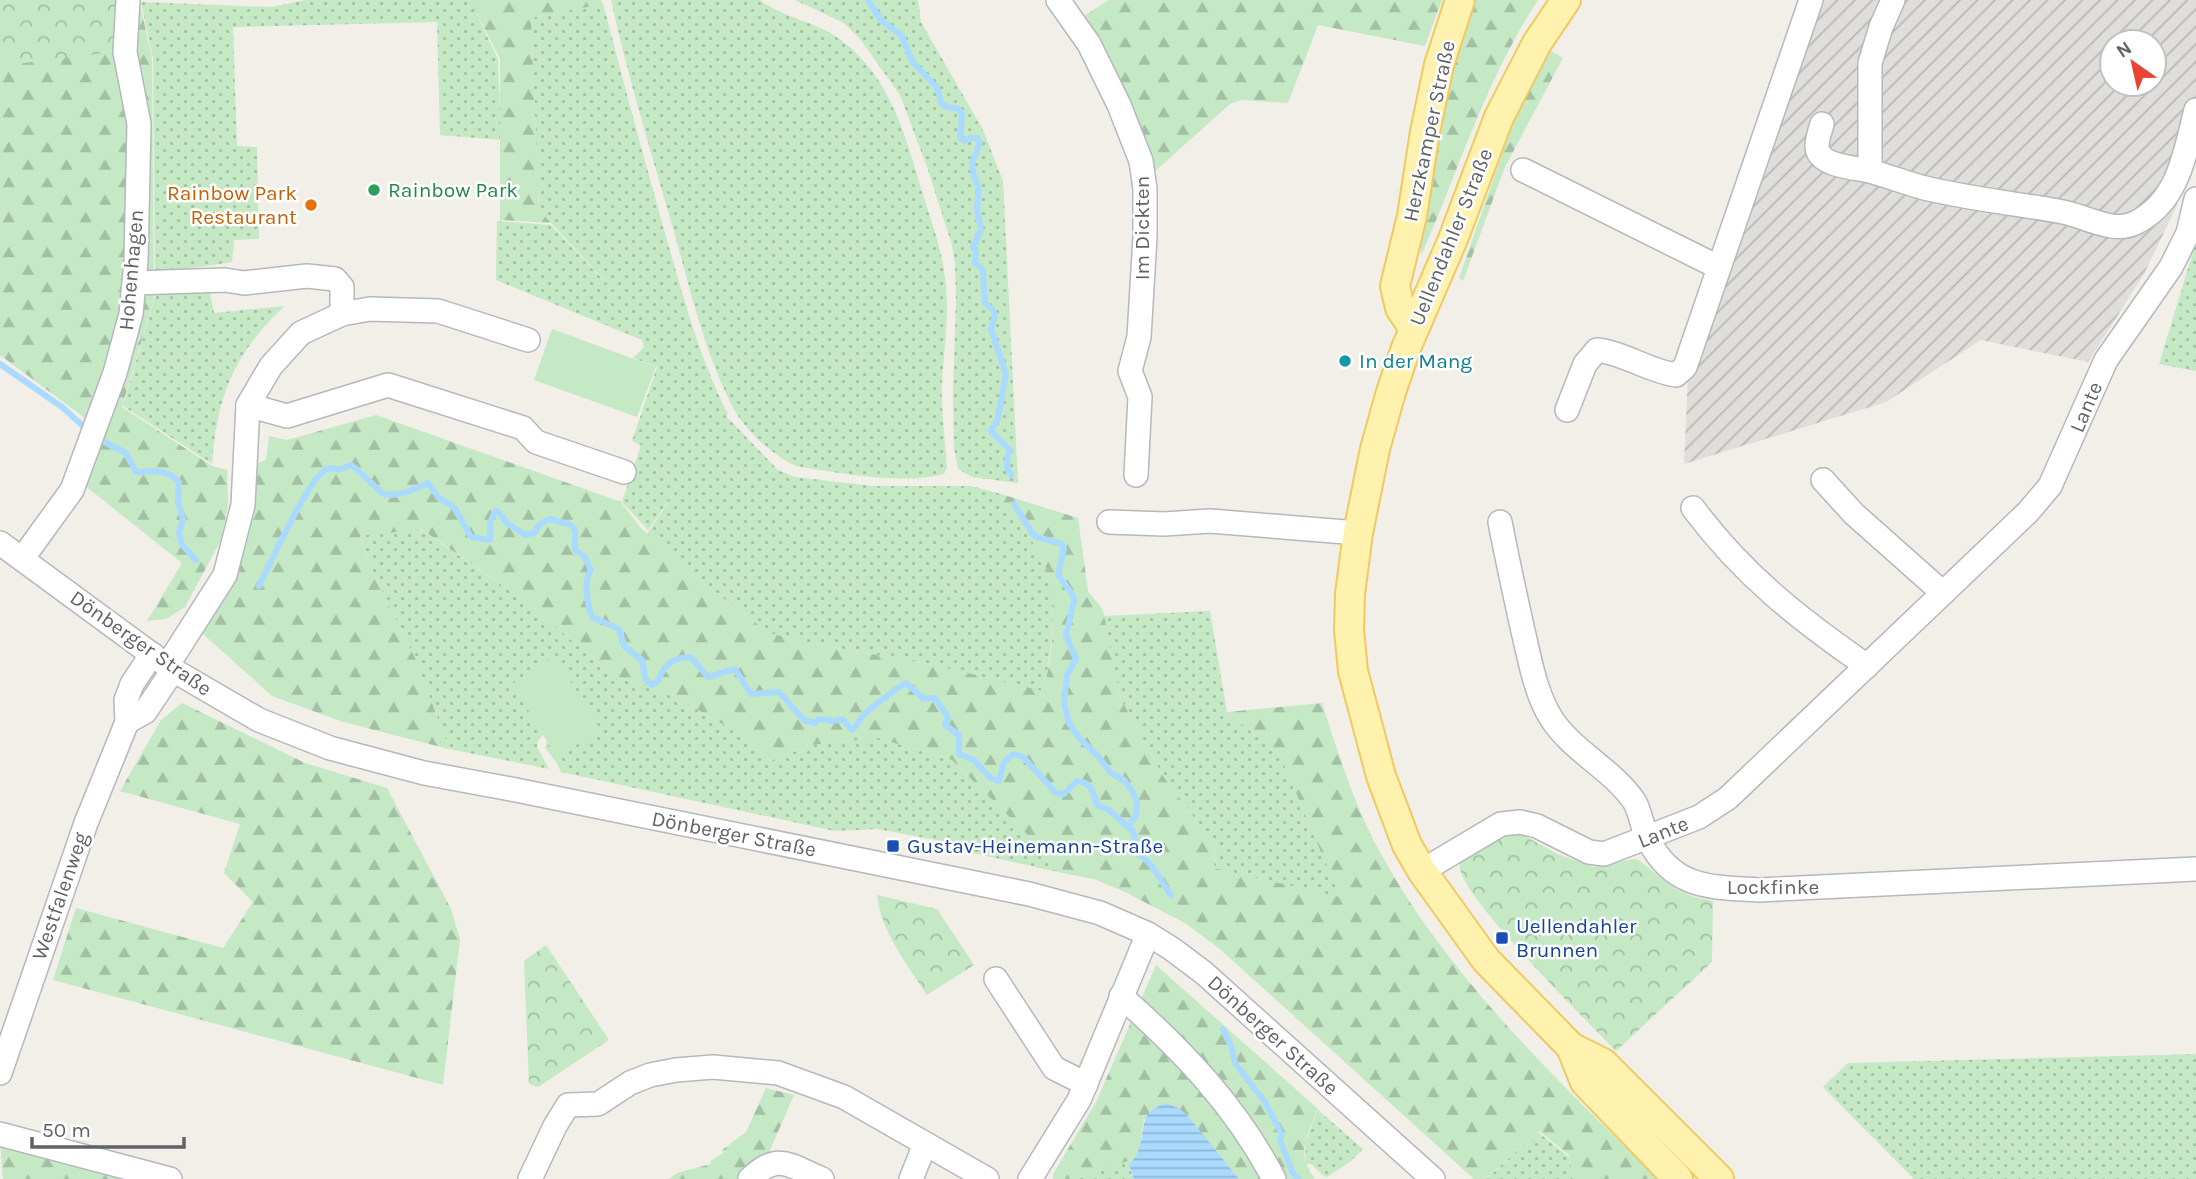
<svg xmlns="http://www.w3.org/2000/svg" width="2196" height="1179" font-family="Karla,sans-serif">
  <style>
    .industrial { fill: url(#industrial-furrows); fill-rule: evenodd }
    .grass { fill: url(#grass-dots) }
    .forest { fill: url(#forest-firs) }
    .park { fill: url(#park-crowns) }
    .pitch { fill: #c5e8c5 }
    .water { fill: url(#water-rules) }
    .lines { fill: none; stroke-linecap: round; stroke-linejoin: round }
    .stream { stroke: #aadaff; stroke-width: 6 }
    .minor-casing { stroke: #b5b8bc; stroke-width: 26 }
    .major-casing { stroke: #f2c960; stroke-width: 32 }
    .minor { stroke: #fff; stroke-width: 23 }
    .major { stroke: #fff2af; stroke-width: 28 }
    .leisure-dot { fill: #2e9e5b; stroke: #fff; stroke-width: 2.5 }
    .food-dot { fill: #e8710a; stroke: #fff; stroke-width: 2.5 }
    .culture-dot { fill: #0f9aa8; stroke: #fff; stroke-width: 2.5 }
    .transit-dot { fill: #1a4fb4; stroke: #fff; stroke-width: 2.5 }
    .labels { text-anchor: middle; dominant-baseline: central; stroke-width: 5; stroke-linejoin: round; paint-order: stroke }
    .street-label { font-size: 21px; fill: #5f6368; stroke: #fff }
    .leisure-label { font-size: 21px; fill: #27864d; stroke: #fff; text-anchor: start }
    .food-label { font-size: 21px; fill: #c56008; stroke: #fff; text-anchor: end }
    .culture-label { font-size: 21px; fill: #0d838f; stroke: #fff; text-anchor: start }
    .transit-label { font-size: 21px; fill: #164399; stroke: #fff; text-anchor: start }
  </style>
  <defs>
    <pattern id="industrial-furrows" width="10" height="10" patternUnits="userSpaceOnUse" patternTransform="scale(1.75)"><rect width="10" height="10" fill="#e0deda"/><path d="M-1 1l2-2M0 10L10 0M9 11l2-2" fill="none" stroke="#b9b8b5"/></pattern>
    <pattern id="grass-dots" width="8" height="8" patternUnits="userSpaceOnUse" patternTransform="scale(1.75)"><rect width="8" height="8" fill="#c5e8c5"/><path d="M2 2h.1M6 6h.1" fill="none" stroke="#a3c0a4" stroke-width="1.8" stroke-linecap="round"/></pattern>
    <pattern id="forest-firs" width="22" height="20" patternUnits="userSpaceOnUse" patternTransform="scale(1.75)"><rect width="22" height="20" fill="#c5e8c5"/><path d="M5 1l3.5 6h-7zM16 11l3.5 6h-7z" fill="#a3c0a4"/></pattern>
    <pattern id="park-crowns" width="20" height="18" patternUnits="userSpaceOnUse" patternTransform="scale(1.75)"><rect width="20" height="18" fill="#c5e8c5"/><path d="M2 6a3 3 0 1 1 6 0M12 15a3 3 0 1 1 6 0" fill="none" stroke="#a3c0a4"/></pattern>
    <pattern id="water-rules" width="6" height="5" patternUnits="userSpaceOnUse" patternTransform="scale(1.75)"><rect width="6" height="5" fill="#aadaff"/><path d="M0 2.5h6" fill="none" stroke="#8eb4d2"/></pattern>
  </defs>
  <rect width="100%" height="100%" fill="#f1efe8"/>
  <!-- industrial -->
  <path class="industrial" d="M1822,0H2196V100L2174,182L2177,205L2144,274L2088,362L1981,340L1886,402L1684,464L1688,374ZM2112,42H2154V84H2112Z"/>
  <!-- grass -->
  <g class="grass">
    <polygon points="305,0 470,0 498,59 501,140 440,135 437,22 233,27 237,146 257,147 259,239 234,240 232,262 155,274 153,58 141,2 272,7"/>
    <path d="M611,0H760C785,19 816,21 841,40C893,79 907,142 925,201C933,226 942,251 945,278C950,312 944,349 942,383C941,411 945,440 947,468L944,474C904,485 837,473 796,466C773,455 746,432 734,409C705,355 691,292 674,232C652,155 628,78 611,0Z"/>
    <polygon points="795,0 918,0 921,22 983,130 1003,181 1018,483 972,477 958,469 954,448 953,396 956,299 955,264 952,245 927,167 900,95 860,39 844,23"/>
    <path d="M603,3C624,85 646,166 669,247C685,303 701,362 728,414L726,416L778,470L795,477L873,486H971L1001,494L1000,501C1014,519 1032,537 1042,558C1061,598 1051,649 1044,692L933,665L810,643L769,633L681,566L647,534L680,484L648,530L622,502L641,445L632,441L657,367L633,358L644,347L642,340L496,280L497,221L551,225L626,304L539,210L531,18Z"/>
    <polygon points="2196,242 2196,371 2159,364"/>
    <path d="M156,285L209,287L214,313L285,306C234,353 217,396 212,464L123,406L155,297Z"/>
    <polygon points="420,529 528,603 612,675 677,697 742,736 770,761 811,745 878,738 952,760 1067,874 969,852 936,840 877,829 835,831 561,772 556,762 545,748 547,742 557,757 512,685 543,735 538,741 537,747 549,769 449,749 416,660 371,569 360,535"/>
    <polygon points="1210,611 1227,712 1280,755 1341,898 1214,868 1216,847 1163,776 1120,697 1104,616"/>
    <polygon points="2196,1054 2196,1179 1914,1179 1823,1087 1848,1063"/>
    <polygon points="1318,1110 1363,1149 1350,1162 1327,1177 1322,1175 1312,1164 1306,1164 1305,1143"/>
    <polygon points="1538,1132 1569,1157 1572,1170 1585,1179 1486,1179"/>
    <polygon points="1134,1159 1129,1167 1134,1179 1074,1179"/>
  </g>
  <!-- forest -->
  <g class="forest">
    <polygon points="0,0 139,0 152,57 154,299 122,407 212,466 227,470 228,506 221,540 185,607 166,619 147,621 182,563 84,485 105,433 0,355"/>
    <polygon points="470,0 601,0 602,4 531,18 539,210 551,223 500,220 500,59"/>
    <polygon points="1109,0 1442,0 1425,46 1318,25 1288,103 1241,100 1230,104 1153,173 1081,18"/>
    <path d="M1473,0H1538C1486,79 1459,169 1421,256L1419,229L1439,98Z"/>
    <polygon points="1547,48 1563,58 1505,167 1463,281 1459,278 1521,100"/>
    <path d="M376,415L621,502L640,527L681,566L769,633L810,643L933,665L1043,691C1054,654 1059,594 1042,558C1032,537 1014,519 1000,501L1001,494L1078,518L1088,591L1103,610L1120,697L1163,776L1216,847L1214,868L1340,897L1280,755L1227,712L1322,703C1339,756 1355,808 1382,856C1450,979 1558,1081 1658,1179H1585L1572,1171L1569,1155L1539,1131L1485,1179H1474L1221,950L1185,923L1125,892L1094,879L1067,874L952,760L878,738L811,745L770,761L742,736L677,697L612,675L528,603L421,529L360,536L371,569L416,660L449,749L343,722L272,696L202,633L231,586L255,512V464L266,460L269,436L287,440Z"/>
    <polygon points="182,703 305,763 387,788 451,909 460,939 443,1085 53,980 76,908 223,948 253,902 224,873 240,824 120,791 161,720"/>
    <path d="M1156,965L1318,1109C1307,1136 1295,1153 1315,1179H1239L1210,1146L1144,1119L1139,1150L1134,1159L1074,1179H1053V1174L1096,1102Z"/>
    <polygon points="766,1088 794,1095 767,1157 741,1179 669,1179 677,1173 711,1164 710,1161 723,1153 722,1150 746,1132"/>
    <polygon points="0,1140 138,1179 3,1179"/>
  </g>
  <!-- park -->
  <g class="park">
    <polygon points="0,0 136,0 119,54 113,52 0,66"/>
    <path d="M1510,835H1523L1557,854L1594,867L1634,859L1639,860C1669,883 1673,894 1713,901L1712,962L1616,1051C1593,1027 1452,889 1460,864C1464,851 1498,839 1510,835Z"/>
    <path d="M877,895L937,909L974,965L927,995C907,964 881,932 877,895Z"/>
    <polygon points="546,945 609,1040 538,1087 529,1084 524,961"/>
  </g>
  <!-- pitch -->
  <g class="pitch">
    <polygon points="552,329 656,367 637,417 534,380"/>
    <polygon points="555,657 601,730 557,757 512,684"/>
  </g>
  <!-- water -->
  <path class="water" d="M1166,1103L1180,1109L1187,1115L1239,1179H1134L1129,1166C1132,1162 1136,1156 1138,1151C1147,1127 1137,1114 1166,1103Z"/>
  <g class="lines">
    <!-- stream -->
    <g class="stream">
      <path d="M868,0L881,20L902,36L912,61L937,88L942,104L947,107L959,109L962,115L960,138L965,141L970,138H977L980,143L972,163L974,176L979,189L977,209L981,230L973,247L976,252L975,263L983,270L985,303C1000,315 994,314 991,329L1006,374L998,418L991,431L1010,450C1006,460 1005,465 1011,475"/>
      <polyline points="0,364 62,407 83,426"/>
      <path d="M99,439L126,453L136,472C153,471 167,469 179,482L178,502L183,519L179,533L182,545L196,560"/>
      <path d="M1014,504L1033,534L1037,537L1062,544L1064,548L1058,575L1073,595L1074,601L1066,635L1076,659L1067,675L1064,703L1069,723L1080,739L1098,756L1111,773L1124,780L1133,792L1137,803L1136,815L1128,827L1133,831L1139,855C1153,862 1161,882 1171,895"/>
      <path d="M259,586C270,564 307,482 325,470C331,466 334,470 341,469C344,468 347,466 351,465C359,470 381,493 384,494C397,498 416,488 428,483L438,497L455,508L471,537L490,540V523L495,511H498L507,523L525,535L534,533L540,524L549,519L569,524L575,529V550L584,556L591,570C583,582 587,604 592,617L619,629L625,647L642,660C645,670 642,680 652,685L658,681C664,665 673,657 691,657L708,677L735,669L751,694L779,692L804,720L815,723L819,719L833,721L842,719L852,730C857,726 858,722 862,717C865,712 901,685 906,683L924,699L935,698L948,717L945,725L959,735V754L974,760L990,778L999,781L1004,762L1013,754L1023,757L1056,793L1064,794L1077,781C1092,782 1093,793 1097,805L1109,810L1128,827"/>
      <polyline points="1223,1029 1231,1046 1235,1063 1265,1102 1282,1135 1280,1140 1292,1171 1298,1179"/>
    </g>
    <!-- minor casing -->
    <g class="minor-casing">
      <g id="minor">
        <polyline points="1058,0 1089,44 1119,105 1141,161 1145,189 1145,237 1139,337 1130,371 1140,397 1136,475"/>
        <path d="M1893,0L1881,27L1870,63V171C1887,176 1904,182 1921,187C1967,199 2016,203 2063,212C2085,216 2113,234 2135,223C2179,202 2185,152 2196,110"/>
        <path d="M1822,124C1820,131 1817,139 1817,146C1817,166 1856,168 1870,171"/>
        <polyline points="1523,170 1718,267"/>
        <polyline points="134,283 225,280 244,283 307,276 335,279 342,287 342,314"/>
        <polyline points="248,405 287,416 388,385 523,428 536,442 624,472"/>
        <path d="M1567,410L1585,364L1597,350C1625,353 1648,371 1676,375L1685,367L1811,0"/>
        <polyline points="1823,480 1854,514 1943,593"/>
        <path d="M1693,508C1743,575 1799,619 1867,666"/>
        <polyline points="1109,522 1164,524 1210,521 1358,533"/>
        <path d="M1500,522C1507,558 1515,595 1523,631C1530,660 1535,692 1551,718C1572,751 1612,769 1634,801C1641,812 1642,829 1649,841C1674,889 1711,887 1758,890L2196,869"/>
        <polyline points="0,543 173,670 259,720 330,748 424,773 516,790 1029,894 1100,913 1148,934 1172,949 1204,973 1433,1179"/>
        <polyline points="22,559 72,490 115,373 131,314 136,261 139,124 125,52 128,0"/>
        <polyline points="167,666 225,575 243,505 248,405 271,366 301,333 342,314 370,309 438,311 528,340"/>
        <polyline points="127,722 145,712 173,670"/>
        <polyline points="1422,871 1501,824 1520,822 1537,826 1589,852 1604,854 1699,817 1728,798 2028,512 2050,486 2106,360 2171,267 2188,233 2196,199"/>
        <polyline points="996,979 1054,1068 1086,1084"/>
        <path d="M1121,996C1182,1050 1236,1106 1274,1179"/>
        <polyline points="0,1073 86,823 127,722 126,700 132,684 152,654"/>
        <polyline points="0,1134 170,1179"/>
        <polyline points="530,1179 555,1126 568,1105 598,1104 630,1083 650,1075 676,1070 713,1067 778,1073 844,1097 987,1179"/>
        <path d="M750,1179C778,1151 790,1166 822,1179"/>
        <polyline points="911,1179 925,1144"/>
        <polyline points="1030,1179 1079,1100 1148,934"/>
      </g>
    </g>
    <!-- major casing -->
    <g class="major-casing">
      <g id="major">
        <polyline points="1566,0 1537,43 1499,117 1453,239 1406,348 1391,392 1375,449 1358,533 1350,594 1349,630 1353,671 1381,776 1407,845 1422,871 1486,960 1571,1047 1603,1063 1719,1179"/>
        <polyline points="1414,329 1400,308 1395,286 1412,216 1425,132 1439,65 1460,0"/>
        <polyline points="1571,1047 1585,1082 1678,1179"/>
      </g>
    </g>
    <!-- minor -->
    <use href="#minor" class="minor"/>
    <!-- major -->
    <use href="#major" class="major"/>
  </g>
  <!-- markers -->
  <circle class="leisure-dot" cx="374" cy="190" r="7"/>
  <circle class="food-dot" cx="311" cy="205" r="7"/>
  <circle class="culture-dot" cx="1345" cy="361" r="7"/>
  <g class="transit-dot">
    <rect x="886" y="839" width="14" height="14" rx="3.5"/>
    <rect x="1495" y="931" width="14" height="14" rx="3.5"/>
  </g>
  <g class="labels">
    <!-- street labels -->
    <g class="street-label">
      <text transform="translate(1429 131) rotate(-78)">Herzkamper Straße</text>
      <text transform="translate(1142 228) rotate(-90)">Im Dickten</text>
      <text transform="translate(1451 237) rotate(-68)">Uellendahler Straße</text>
      <text transform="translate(131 270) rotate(-85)">Hohenhagen</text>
      <text transform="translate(2086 407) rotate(-67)">Lante</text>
      <text transform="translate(141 643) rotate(35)">Dönberger Straße</text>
      <text transform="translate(1663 832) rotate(-22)">Lante</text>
      <text transform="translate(734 834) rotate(11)">Dönberger Straße</text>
      <text x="1773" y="887">Lockfinke</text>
      <text transform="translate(60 896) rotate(-71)">Westfalenweg</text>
      <text transform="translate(1273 1035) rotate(42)">Dönberger Straße</text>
    </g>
    <!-- leisure labels -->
    <g class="leisure-label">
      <text x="388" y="190">Rainbow Park</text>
    </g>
    <!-- food labels -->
    <g class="food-label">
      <text x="297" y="193">Rainbow Park<tspan x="297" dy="24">Restaurant</tspan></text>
    </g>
    <!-- culture labels -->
    <g class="culture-label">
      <text x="1359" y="361">In der Mang</text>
    </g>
    <!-- transit labels -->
    <g class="transit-label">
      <text x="907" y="846">Gustav-Heinemann-Straße</text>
      <text x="1516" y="926">Uellendahler<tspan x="1516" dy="24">Brunnen</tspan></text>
    </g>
  </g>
  <!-- north arrow -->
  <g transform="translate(2133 63) rotate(326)"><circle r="33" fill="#ffffff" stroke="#bfc1c3" stroke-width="2"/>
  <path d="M0-5L12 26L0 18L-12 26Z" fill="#ea4335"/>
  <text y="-10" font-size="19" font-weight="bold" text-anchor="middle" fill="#5f6368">N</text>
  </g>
  <!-- scale -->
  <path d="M32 1137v10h152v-10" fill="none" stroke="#5f6368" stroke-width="3.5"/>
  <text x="42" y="1137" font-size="21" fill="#5f6368" stroke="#ffffff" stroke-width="5" paint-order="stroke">50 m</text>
</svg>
